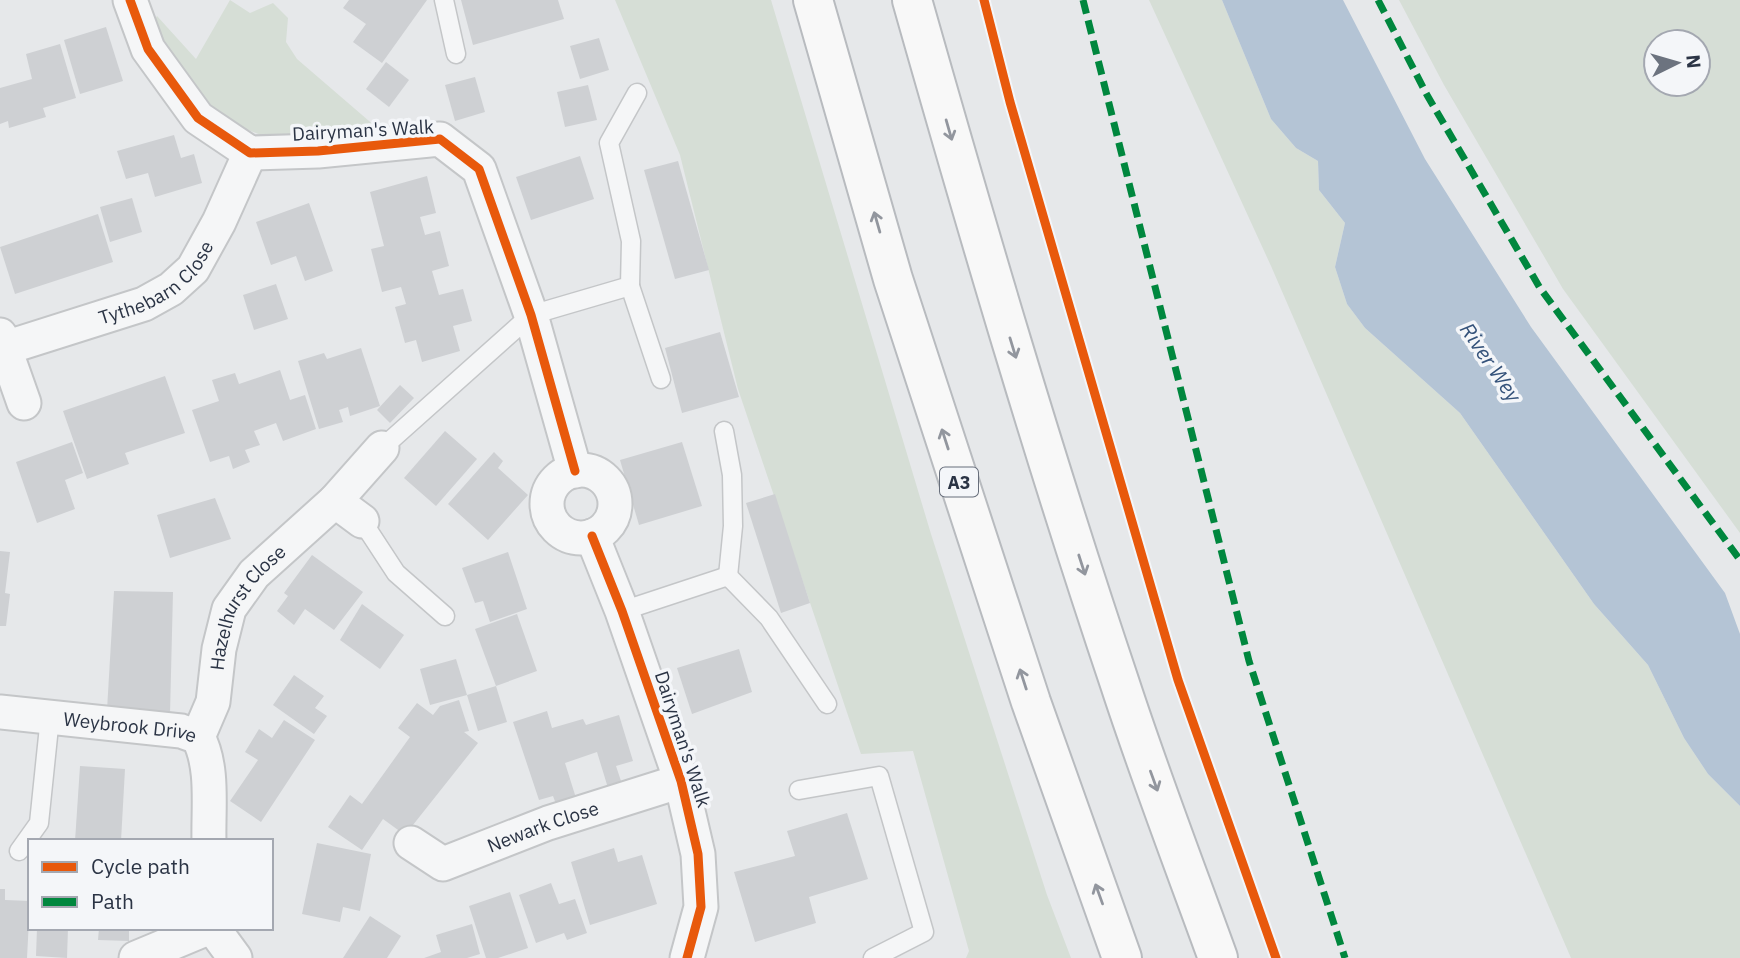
<svg xmlns="http://www.w3.org/2000/svg" width="1740" height="958" font-family="'IBM Plex Sans',sans-serif">
  <style>
    .green { fill: #d6ded6; fill-rule: evenodd }
    .water { fill: #b4c4d5 }
    .building { fill: #ced0d3 }
    .lines { fill: none; stroke-linecap: round; stroke-linejoin: round }
    .service-casing { stroke: #c4c6c8; stroke-width: 21 }
    .minor-casing { stroke: #c4c6c8; stroke-width: 37 }
    .trunk-casing { stroke: #b8bbbf; stroke-width: 42 }
    .service { stroke: #f5f6f7; stroke-width: 18 }
    .minor { stroke: #f5f6f7; stroke-width: 33 }
    .trunk { stroke: #f8f8f8; stroke-width: 38 }
    .quiet { stroke: #00873e; stroke-width: 7; stroke-dasharray: 14 7; stroke-linecap: butt }
    .cycleway-casing { stroke: #f4f6f9; stroke-width: 13 }
    .cycleway { stroke: #e8590c; stroke-width: 9 }
    .oneway { stroke: #92969e }
    .labels { text-anchor: middle; dominant-baseline: central; stroke-width: 7; stroke-linejoin: round; paint-order: stroke }
    .shield { fill: #f4f6f9; stroke: #676e7b; stroke-width: 2 }
    .shield-label { font-size: 18px; font-weight: bold; fill: #2b3445 }
    .street-label { font-size: 19px; fill: #2b3445; stroke: #f4f6f9 }
    .water-label { font-size: 21px; font-style: italic; fill: #34527a; stroke: #f4f6f9 }
  </style>
  <rect width="100%" height="100%" fill="#e6e8ea"/>
  <!-- green -->
  <g class="green">
    <polygon points="230,0 250,13 273,3 288,18 286,42 297,59 376,127 385,144 285,144 240,127 195,100 152,23 157,16 196,59"/>
    <polygon points="615,0 771,0 931,534 1047,895 1071,958 966,958 969,951 913,751 861,754 738,389 680,155"/>
    <polygon points="1149,0 1222,0 1271,119 1296,148 1318,161 1319,190 1345,223 1335,267 1347,304 1365,328 1460,413 1594,604 1648,665 1684,738 1708,774 1740,806 1740,958 1571,958 1271,266"/>
    <path d="M1399,0H1740V533L1563,289L1444,85ZM1698,42V84H1656V42Z"/>
  </g>
  <!-- water -->
  <polygon class="water" points="1222,0 1343,0 1425,159 1531,327 1725,593 1740,634 1740,806 1708,774 1684,738 1648,665 1594,604 1460,413 1365,328 1347,304 1335,267 1345,223 1319,190 1318,161 1296,148 1271,119"/>
  <!-- building -->
  <g class="building">
    <polygon points="349,0 427,0 382,63 353,42 366,24 343,8"/>
    <polygon points="461,0 558,0 564,19 473,45"/>
    <polygon points="106,27 123,81 80,94 64,40"/>
    <polygon points="599,38 609,70 580,79 570,46"/>
    <polygon points="60,44 76,98 43,108 46,117 9,128 8,121 0,124 0,88 32,79 26,54"/>
    <polygon points="386,62 409,80 389,107 366,89"/>
    <polygon points="475,77 485,112 455,121 445,85"/>
    <polygon points="588,85 597,120 565,127 557,92"/>
    <polygon points="174,135 181,158 194,154 202,183 155,197 148,173 126,179 117,151"/>
    <polygon points="580,156 594,199 531,220 516,177"/>
    <polygon points="678,161 709,270 675,279 644,170"/>
    <polygon points="427,176 436,213 420,217 425,235 440,231 449,266 432,271 439,295 463,289 472,321 453,326 460,351 422,362 416,340 405,343 395,307 406,304 401,287 382,292 371,249 384,246 370,192"/>
    <polygon points="132,198 142,232 110,242 100,207"/>
    <polygon points="309,203 333,271 305,281 296,256 271,265 256,222"/>
    <polygon points="98,214 113,262 15,294 0,247"/>
    <polygon points="276,284 288,319 254,330 243,295"/>
    <polygon points="720,332 739,397 682,413 665,348"/>
    <polygon points="361,348 380,406 350,416 348,407 339,410 343,422 319,429 298,361 324,353 327,359"/>
    <polygon points="280,370 290,400 305,395 316,429 283,441 276,423 254,431 260,445 245,450 250,462 233,469 229,456 210,462 192,410 219,401 212,380 235,373 239,384"/>
    <polygon points="165,376 185,433 125,453 129,464 87,479 63,411"/>
    <polygon points="400,385 414,398 390,423 377,410"/>
    <polygon points="445,431 477,459 436,506 404,478"/>
    <polygon points="72,442 83,473 65,480 75,509 37,523 16,462"/>
    <polygon points="682,442 702,506 639,525 620,460"/>
    <polygon points="494,452 503,461 498,468 528,495 488,540 448,504"/>
    <polygon points="775,494 810,603 781,613 746,503"/>
    <polygon points="215,498 231,539 170,558 157,515"/>
    <polygon points="0,551 10,552 5,593 10,594 6,626 0,626"/>
    <polygon points="508,552 527,609 490,622 483,601 475,603 462,568"/>
    <polygon points="312,555 363,592 334,630 305,609 294,625 277,611 288,596 284,593"/>
    <polygon points="114,591 173,592 170,714 107,710"/>
    <polygon points="362,604 404,635 380,669 340,640"/>
    <polygon points="517,614 537,671 496,686 475,629"/>
    <polygon points="739,649 752,692 692,714 677,668"/>
    <polygon points="456,659 467,695 430,705 420,669"/>
    <polygon points="294,675 324,696 315,708 327,716 314,734 273,705"/>
    <polygon points="496,686 507,722 478,731 467,695"/>
    <polygon points="459,700 469,731 464,732 478,743 405,835 383,819 362,850 328,827 350,795 362,804 410,737 398,728 417,703 433,715 440,706"/>
    <polygon points="547,711 552,728 583,719 586,725 619,715 633,761 616,766 622,784 608,788 597,752 565,763 576,798 556,804 553,796 539,800 513,722"/>
    <polygon points="284,720 315,740 261,822 230,801 258,760 245,752 259,729 272,738"/>
    <polygon points="80,766 125,769 121,841 75,841"/>
    <polygon points="847,813 868,879 809,897 816,923 755,942 734,872 795,856 787,831"/>
    <polygon points="317,843 371,854 360,911 343,907 340,922 302,914"/>
    <polygon points="614,848 618,862 642,855 657,904 590,925 571,862"/>
    <polygon points="551,883 559,904 575,899 587,933 567,940 564,933 536,943 519,895"/>
    <polygon points="0,889 5,889 5,900 30,901 27,958 0,958"/>
    <polygon points="510,892 528,948 498,958 486,958 469,906"/>
    <polygon points="370,916 401,936 387,958 343,958"/>
    <polygon points="472,924 480,954 467,958 424,958 441,952 436,935"/>
    <polygon points="37,928 68,928 67,958 36,956"/>
    <polygon points="99,928 129,928 129,941 98,940"/>
  </g>
  <g class="lines">
    <!-- service casing -->
    <g class="service-casing">
      <g id="service">
        <polyline points="444,0 456,54"/>
        <polyline points="630,286 661,379"/>
        <polyline points="724,431 732,475 733,526 728,576"/>
        <polyline points="382,448 531,315 630,286 631,241 609,143 637,93"/>
        <polyline points="362,521 396,573 445,616"/>
        <polyline points="622,611 728,576 769,618 827,704"/>
        <polyline points="799,790 879,776 924,932 873,958"/>
        <polyline points="19,851 39,823 50,717"/>
      </g>
    </g>
    <!-- minor casing -->
    <g class="minor-casing">
      <g id="minor">
        <polyline points="130,0 148,49 198,118 250,153 318,151 440,139 479,169 531,315 575,471"/>
        <polyline points="0,335 24,403"/>
        <path id="s1" d="M5,348L144,304L171,289L193,269L219,222L250,153"/>
        <circle cx="581" cy="504" r="34"/>
        <polyline points="335,501 382,448"/>
        <polyline points="592,536 622,611 681,781 698,854 701,907 687,958"/>
        <path id="s2" d="M0,712L181,731L198,737C214,767 208,808 209,841"/>
        <path id="s3" d="M198,737L213,702L219,649L229,609L254,574L335,501L362,521"/>
        <path id="s4" d="M411,843L443,864L548,823L681,781"/>
        <polyline points="213,928 235,958"/>
        <polyline points="136,958 208,928"/>
      </g>
    </g>
    <!-- trunk casing -->
    <g class="trunk-casing">
      <g id="trunk">
        <polyline points="813,0 893,279 1031,702 1122,958"/>
        <path d="M912,0C977,229 1044,458 1120,684C1150,776 1185,867 1218,958"/>
      </g>
    </g>
    <!-- service -->
    <use href="#service" class="service"/>
    <!-- minor -->
    <use href="#minor" class="minor"/>
    <!-- trunk -->
    <use href="#trunk" class="trunk"/>
    <!-- quiet -->
    <g class="quiet">
      <polyline points="1083,0 1249,661 1345,958"/>
      <polyline points="1378,0 1427,95 1540,288 1740,560"/>
    </g>
    <!-- cycleway casing -->
    <g class="cycleway-casing">
      <g id="cycleway">
        <polyline points="130,0 148,49 198,118 250,153 318,151 440,139 479,169 531,315 575,471"/>
        <polyline points="984,0 1010,102 1178,680 1276,958"/>
        <polyline points="592,536 622,611 681,781 698,854 701,907 687,958"/>
      </g>
    </g>
    <!-- cycleway -->
    <use href="#cycleway" class="cycleway"/>
  </g>
  <!-- one-way arrows -->
  <defs><path id="oneway-shaft" d="M-6 0H5M1.5-3L5.5 0L1.5 3" fill="none" stroke-width="1.6" stroke-linecap="round" stroke-linejoin="round" transform="scale(1.75)"/></defs>
  <g class="oneway">
    <use href="#oneway-shaft" transform="translate(949 130) rotate(74)"/>
    <use href="#oneway-shaft" transform="translate(877 222) rotate(-106)"/>
    <use href="#oneway-shaft" transform="translate(1013 348) rotate(73)"/>
    <use href="#oneway-shaft" transform="translate(945 439) rotate(-108)"/>
    <use href="#oneway-shaft" transform="translate(1082 565) rotate(72)"/>
    <use href="#oneway-shaft" transform="translate(1023 679) rotate(-108)"/>
    <use href="#oneway-shaft" transform="translate(1154 781) rotate(70)"/>
    <use href="#oneway-shaft" transform="translate(1099 894) rotate(-110)"/>
  </g>
  <g class="labels">
    <!-- shield labels -->
    <rect class="shield" x="940" y="467.5" width="38" height="29" rx="5"/>
    <g class="shield-label">
      <text x="959" y="482">A3</text>
    </g>
    <!-- street labels -->
    <g class="street-label">
      <text transform="translate(363 130) rotate(-3)">Dairyman's Walk</text>
      <text stroke="none"><textPath href="#s1" startOffset="168">Tythebarn Close</textPath></text>
      <text stroke="none"><textPath href="#s3" startOffset="142">Hazelhurst Close</textPath></text>
      <text stroke="none"><textPath href="#s2" startOffset="131">Weybrook Drive</textPath></text>
      <text transform="translate(683 739) rotate(72)">Dairyman's Walk</text>
      <text stroke="none"><textPath href="#s4" startOffset="145">Newark Close</textPath></text>
    </g>
    <!-- water labels -->
    <g class="water-label">
      <text transform="translate(1491 362) rotate(56)">River Wey</text>
    </g>
  </g>
  <!-- legend -->
  <rect x="28" y="839" width="245" height="91" fill="#f4f6f9" stroke="#a4a8b1" stroke-width="2"/>
  <rect x="42" y="862" width="35" height="10" fill="#e8590c" stroke="#a4a8b1" stroke-width="2"/>
  <text x="91" y="874" font-size="21" fill="#2b3445">Cycle path</text>
  <rect x="42" y="897" width="35" height="10" fill="#00873e" stroke="#a4a8b1" stroke-width="2"/>
  <text x="91" y="909" font-size="21" fill="#2b3445">Path</text>
  <!-- north arrow -->
  <g transform="translate(1677 63) rotate(85)"><circle r="33" fill="#f4f6f9" stroke="#a4a8b1" stroke-width="2"/>
  <path d="M0-5L12 26L0 18L-12 26Z" fill="#6c737f"/>
  <text y="-10" font-size="19" font-weight="bold" text-anchor="middle" fill="#2b3445">N</text>
  </g>
</svg>
